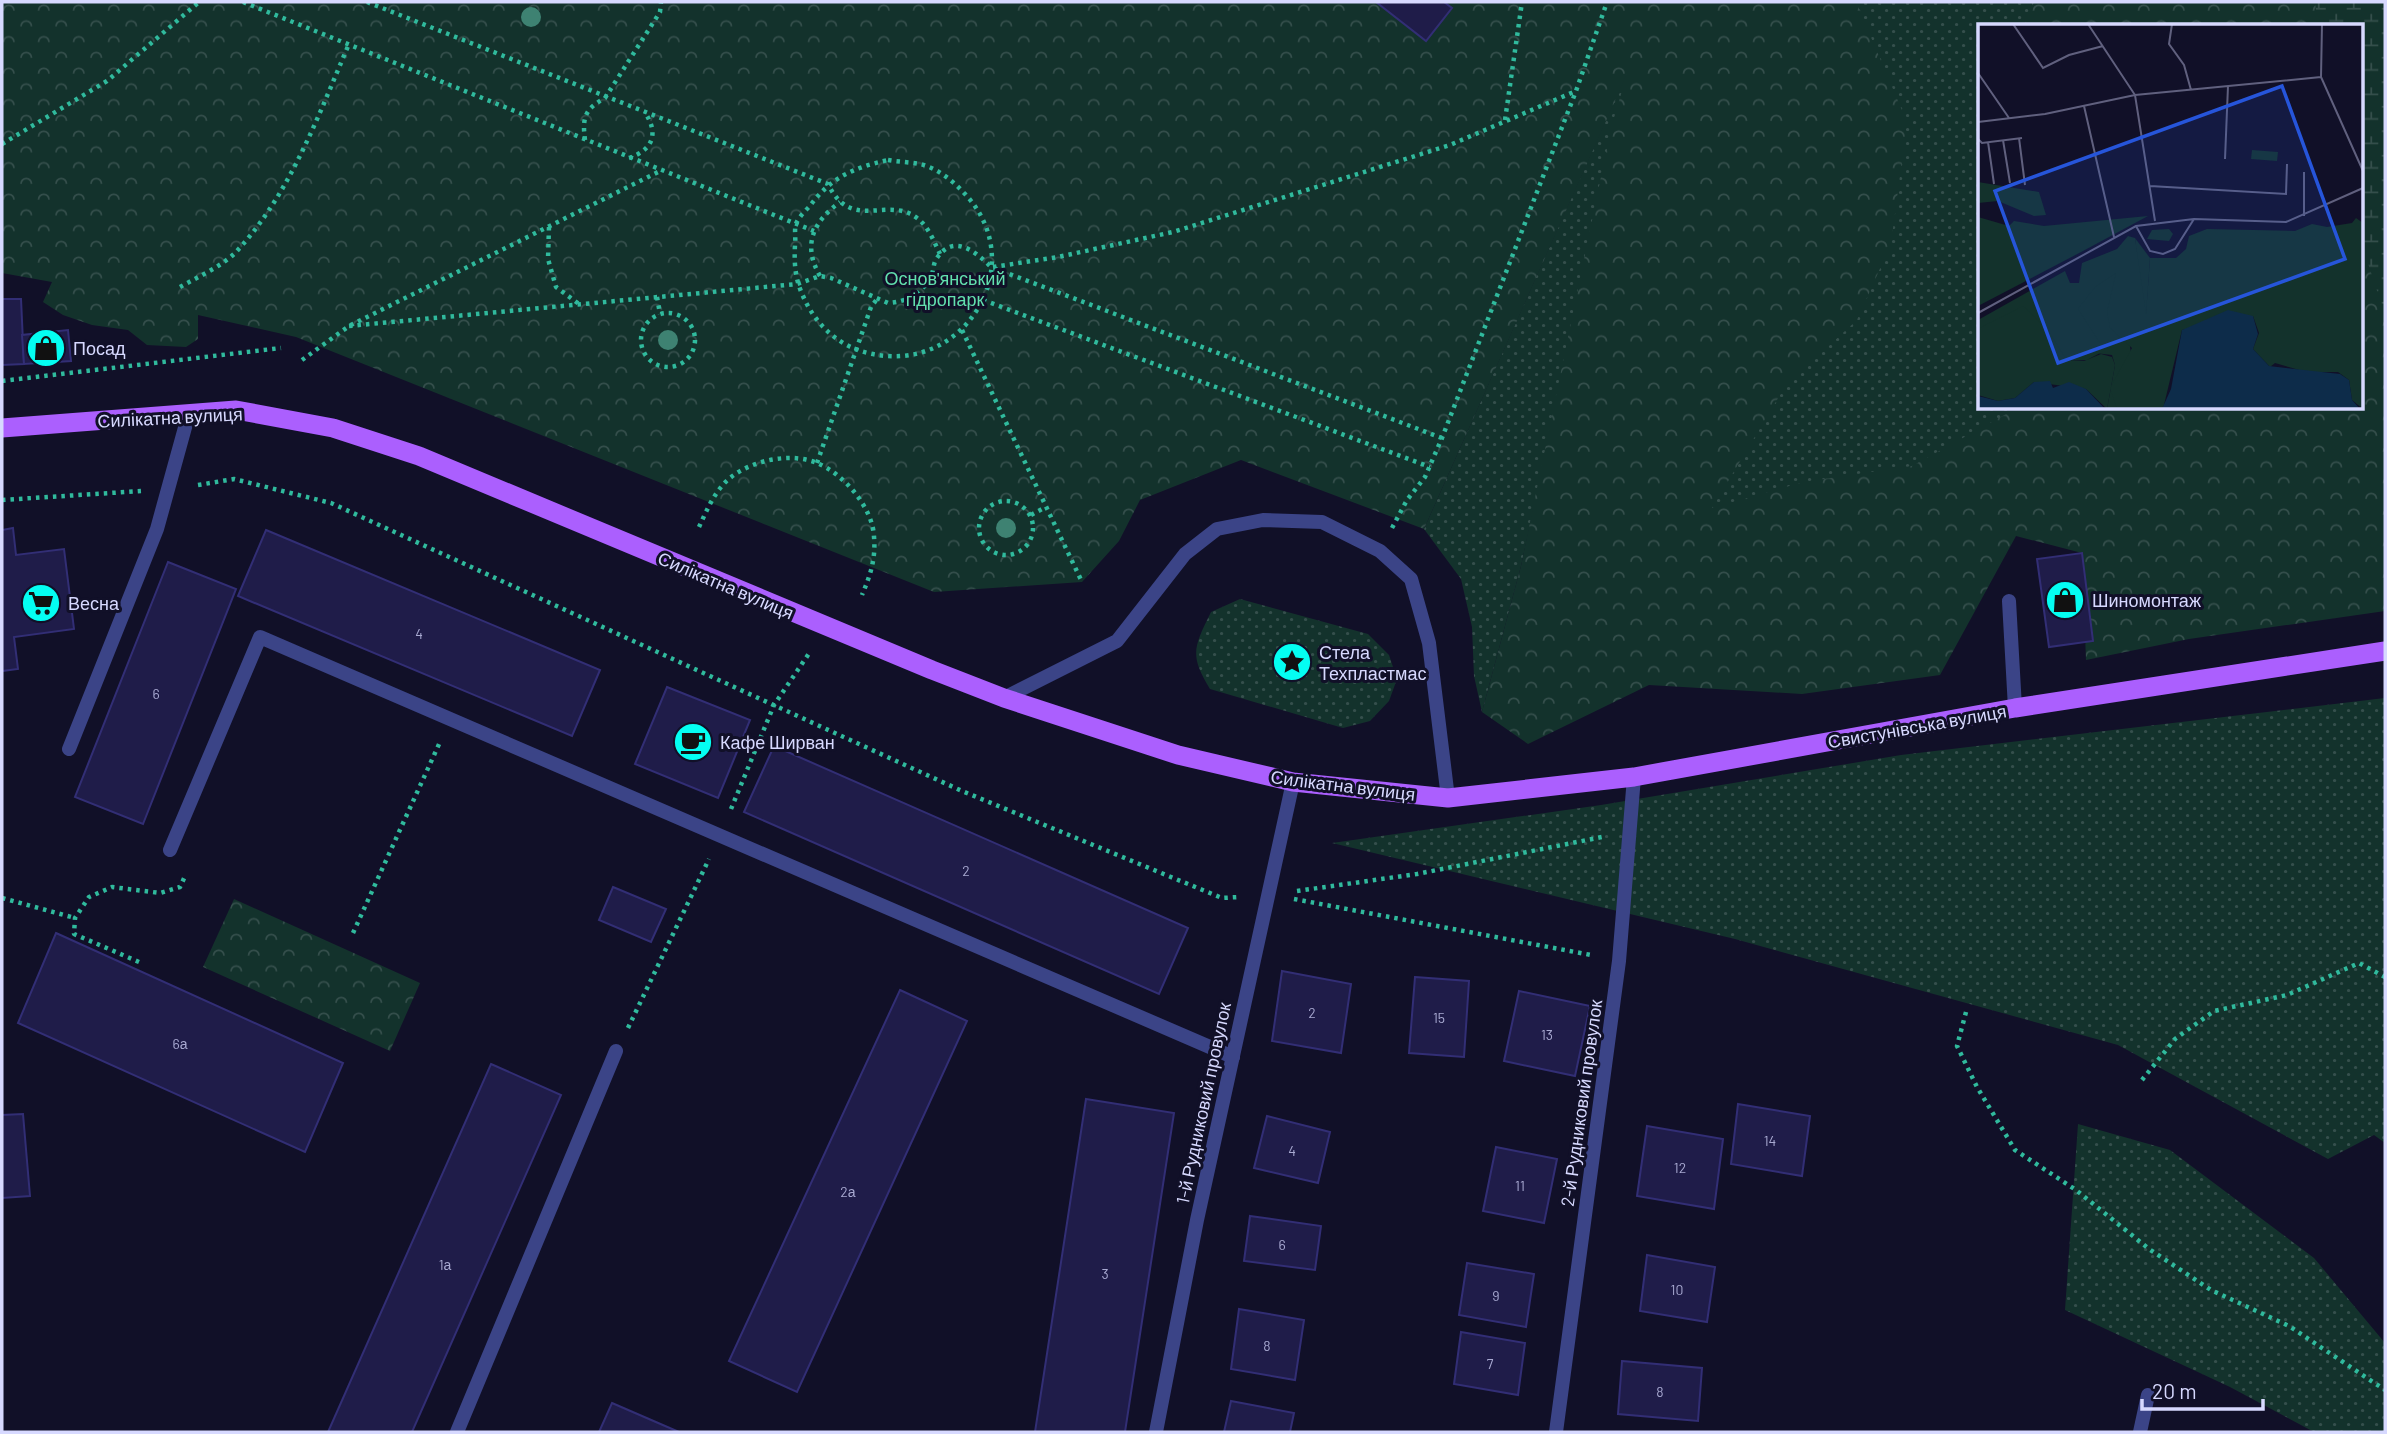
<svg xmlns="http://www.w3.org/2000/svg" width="2387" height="1434" font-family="Barlow,sans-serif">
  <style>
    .grass { fill: url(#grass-dots) }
    .forest { fill: url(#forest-crowns) }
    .wetland { fill: url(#wetland-marsh) }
    .building { fill: #1f1c49; stroke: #322e75; stroke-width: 2 }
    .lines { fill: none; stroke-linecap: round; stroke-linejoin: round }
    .path { stroke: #30ba9d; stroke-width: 4.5; stroke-dasharray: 3.5 5; stroke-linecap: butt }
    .service { stroke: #3b4487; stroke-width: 14 }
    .minor { stroke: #3b4487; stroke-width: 14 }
    .primary { stroke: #ab5ffe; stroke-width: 19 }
    .tree { fill: #3e8272 }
    .labels { text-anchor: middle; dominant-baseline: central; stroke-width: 6; stroke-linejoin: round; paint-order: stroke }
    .number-label { font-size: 14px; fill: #a9aad2 }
    .park-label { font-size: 18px; fill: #62e0ae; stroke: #111028 }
    .poi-label { font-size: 18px; fill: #d7d9ff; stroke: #111028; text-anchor: start }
    .street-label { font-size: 18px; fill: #d7d9ff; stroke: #111028 }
    .inset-road { fill: none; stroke: #60607e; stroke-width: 2 }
    .view { fill: #2655da; fill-opacity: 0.15; stroke: #2655da; stroke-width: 3.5 }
    .inset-edge { fill: none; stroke: #d7d9ff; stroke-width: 3.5 }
  </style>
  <defs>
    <pattern id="grass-dots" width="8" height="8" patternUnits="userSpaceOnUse" patternTransform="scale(1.75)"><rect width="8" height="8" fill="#13322c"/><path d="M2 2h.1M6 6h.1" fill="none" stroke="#354f4c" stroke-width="1.8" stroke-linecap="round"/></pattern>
    <pattern id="forest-crowns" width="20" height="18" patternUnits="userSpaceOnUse" patternTransform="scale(1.75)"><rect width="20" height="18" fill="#13322c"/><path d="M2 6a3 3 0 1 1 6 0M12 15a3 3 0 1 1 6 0" fill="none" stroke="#354f4c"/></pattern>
    <pattern id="wetland-marsh" width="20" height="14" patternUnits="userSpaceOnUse" patternTransform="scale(1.75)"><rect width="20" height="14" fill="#13322c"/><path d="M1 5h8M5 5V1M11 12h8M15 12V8" fill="none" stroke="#354f4c"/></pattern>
  </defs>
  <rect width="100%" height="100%" fill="#111028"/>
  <!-- grass -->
  <g class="grass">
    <polygon points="1783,2 2089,2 2094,26 1979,26 1979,408 2076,408 1974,479 1686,522"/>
    <polygon points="1630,66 1521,566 1482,712 1474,676 1472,627 1461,579 1424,529"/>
    <path d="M1240,599L1368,634L1389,655L1397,679L1389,701L1370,721L1343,728L1210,689C1189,655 1194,647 1211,612Z"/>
    <polygon points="2385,698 2385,1143 2374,1135 2328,1159 2118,1045 1735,939 1332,843 1601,805 1901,755"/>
    <polygon points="2078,1124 2170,1150 2314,1258 2385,1343 2385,1432 2314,1432 2230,1387 2065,1310"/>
  </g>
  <!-- forest -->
  <g class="forest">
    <polygon points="2,2 1856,2 1907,122 1891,244 1857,320 1786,385 1712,508 1803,482 1912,466 2017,408 2361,408 2361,171 2385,263 2385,611 2189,639 2086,660 2082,553 2016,536 1940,675 1802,694 1649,685 1528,744 1482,712 1521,566 1611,128 1627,74 1424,529 1241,460 1140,500 1119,541 1082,582 934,592 296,337 198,315 198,339 186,347 147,345 128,330 92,325 63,315 43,302 52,282 2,273"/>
    <polygon points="2034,2 2316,2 2322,26 2024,26"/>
    <polygon points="234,899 420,983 390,1051 203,967"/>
  </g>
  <!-- wetland -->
  <polygon class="wetland" points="2315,2 2385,2 2385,315 2361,242 2361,26 2318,26"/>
  <!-- building -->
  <g class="building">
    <polygon points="1376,2 1444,2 1452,8 1426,41"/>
    <polygon points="2,299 21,299 24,364 2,365"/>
    <polygon points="68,330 71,361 24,364 22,335"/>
    <polygon points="13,528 16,555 64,549 74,629 14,637 18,669 2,671 2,530"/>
    <polygon points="266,530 600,670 572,736 238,596"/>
    <polygon points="2082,553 2093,641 2049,647 2037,559"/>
    <polygon points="168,562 236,589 143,824 75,797"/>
    <polygon points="667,687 750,720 718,798 635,764"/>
    <polygon points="774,746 1188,928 1159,994 744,812"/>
    <polygon points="613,887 666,909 651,942 599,920"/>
    <polygon points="56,933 343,1063 305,1152 18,1023"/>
    <polygon points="1282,971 1351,984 1341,1053 1272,1041"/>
    <polygon points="1415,977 1469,981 1464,1057 1409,1053"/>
    <polygon points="900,990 967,1021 797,1392 729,1361"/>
    <polygon points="1519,991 1590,1006 1575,1076 1504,1061"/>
    <polygon points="491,1064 561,1095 412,1432 328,1432"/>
    <polygon points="1086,1099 1174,1113 1125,1432 1035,1432"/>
    <polygon points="1738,1104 1810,1116 1802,1176 1731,1164"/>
    <polygon points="23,1114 30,1196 2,1198 2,1115"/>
    <polygon points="1267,1116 1330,1132 1318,1183 1254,1168"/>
    <polygon points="1647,1126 1723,1139 1714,1209 1637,1196"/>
    <polygon points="1496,1147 1557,1159 1544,1223 1483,1211"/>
    <polygon points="1250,1216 1321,1226 1315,1270 1244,1261"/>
    <polygon points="1647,1255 1715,1267 1707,1322 1640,1311"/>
    <polygon points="1467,1263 1534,1274 1526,1327 1459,1315"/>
    <polygon points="1239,1309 1304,1320 1295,1380 1231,1369"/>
    <polygon points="1461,1332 1525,1343 1518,1395 1454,1384"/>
    <polygon points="1622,1361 1702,1368 1698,1421 1618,1414"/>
    <polygon points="1231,1401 1294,1413 1290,1432 1224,1432"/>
    <polygon points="612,1403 679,1432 599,1432"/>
  </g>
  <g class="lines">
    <!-- path -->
    <g class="path">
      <polyline points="243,2 814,231"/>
      <path d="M367,2L828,184C852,233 887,195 917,218C929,227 934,242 940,254"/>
      <polyline points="1505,120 1522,2"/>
      <path d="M585,140C582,117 585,109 605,98L660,12L661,2"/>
      <polyline points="2,144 107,81 199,2"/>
      <path d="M629,158C652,150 659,135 646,114"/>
      <path d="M888,160C899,162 910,162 920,164C937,168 952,180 964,193C1033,264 964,377 868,353C838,346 815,324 803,296C795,279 794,263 795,245C796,239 794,229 796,224C798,218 805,211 809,207C831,177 853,168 888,160Z"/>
      <polyline points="549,227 548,259 556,287 579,304"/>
      <polyline points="993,267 1058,257 1173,232 1450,145 1576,91"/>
      <path d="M820,276C802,245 813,222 840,202"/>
      <path d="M180,287C196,278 222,266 235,253C290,195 318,116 349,44"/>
      <polyline points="657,297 660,314"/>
      <polyline points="983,300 1430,467"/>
      <circle cx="668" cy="340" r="27"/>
      <path d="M349,326L797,284L820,276L831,278L888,303C908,302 924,292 932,274C934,269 933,263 937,258C954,233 976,252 991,267L1442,438"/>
      <polyline points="962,330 1082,582"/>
      <polyline points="302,360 349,326 660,171"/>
      <polyline points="2,381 281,348"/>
      <polyline points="817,463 871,307 877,299"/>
      <polyline points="198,485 234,479 331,503 962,791 1222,898 1239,897"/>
      <polyline points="2,500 141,491"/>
      <circle cx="1006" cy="528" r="27"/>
      <polyline points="1031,515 1046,507"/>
      <path d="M699,527C707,510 715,490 730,478C752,460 791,452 817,463C844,474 873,508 874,537C876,559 870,576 862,595"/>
      <polyline points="1392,528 1407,500 1425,477 1442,438 1576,91 1607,2"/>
      <polyline points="731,809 774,705 810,652"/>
      <polyline points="1297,891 1417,874 1602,837"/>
      <polyline points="2,898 75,918"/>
      <polyline points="1294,899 1591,955"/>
      <polyline points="353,933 440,742"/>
      <polyline points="139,962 74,934 75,918 89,897 112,887 160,893 180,887 186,874"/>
      <polyline points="1966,1012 1957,1046 1977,1087 2015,1150 2076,1190 2149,1249 2211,1290 2289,1326 2385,1390"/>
      <polyline points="628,1028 709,859"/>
      <polyline points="2142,1080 2175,1039 2214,1011 2287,995 2359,963 2385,977"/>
    </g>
    <!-- service -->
    <g class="service">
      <polyline points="2009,601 2015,708"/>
      <polyline points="69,749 157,529 189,413"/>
      <polyline points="170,850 260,637 1233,1057"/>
      <polyline points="457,1432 616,1051"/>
      <polyline points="2140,1432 2148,1395"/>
    </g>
    <!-- minor -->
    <g class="minor">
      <polyline points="1004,698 1117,641 1185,554 1217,529 1263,520 1322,522 1380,551 1411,579 1429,643 1448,798"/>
      <polyline points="1156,1432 1197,1220 1293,782"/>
      <polyline points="1556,1432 1619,961 1634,777"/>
    </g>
    <!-- primary -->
    <polyline class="primary" points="2,428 236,410 333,428 419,456 932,670 1004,698 1178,755 1293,782 1448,798 1634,777 2015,708 2385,651"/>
  </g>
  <!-- trees -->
  <g class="tree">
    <circle cx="531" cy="17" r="10"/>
    <circle cx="668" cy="340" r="10"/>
    <circle cx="1006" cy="528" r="10"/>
  </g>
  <!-- icons -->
  <defs>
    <g id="shop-disc" transform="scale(2.0125)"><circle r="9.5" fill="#04fef2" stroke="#111028"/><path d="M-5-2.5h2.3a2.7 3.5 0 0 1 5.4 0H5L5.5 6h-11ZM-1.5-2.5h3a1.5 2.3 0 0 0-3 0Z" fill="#111"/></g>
    <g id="supermarket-disc" transform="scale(2.0125)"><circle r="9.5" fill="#04fef2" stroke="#111028"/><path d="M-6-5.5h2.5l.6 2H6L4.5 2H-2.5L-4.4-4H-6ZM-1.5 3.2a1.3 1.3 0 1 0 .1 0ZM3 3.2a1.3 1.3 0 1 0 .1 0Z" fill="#111"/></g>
    <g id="sight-disc" transform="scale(2.0125)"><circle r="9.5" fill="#04fef2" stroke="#111028"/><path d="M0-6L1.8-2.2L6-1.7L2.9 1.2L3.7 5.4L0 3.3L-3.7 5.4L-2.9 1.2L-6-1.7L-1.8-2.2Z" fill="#111"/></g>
    <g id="cafe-disc" transform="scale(2.0125)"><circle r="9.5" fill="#04fef2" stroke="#111028"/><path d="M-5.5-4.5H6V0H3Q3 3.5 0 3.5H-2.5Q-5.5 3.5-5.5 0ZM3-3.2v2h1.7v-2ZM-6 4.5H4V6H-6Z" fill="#111"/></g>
  </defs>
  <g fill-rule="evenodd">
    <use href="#shop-disc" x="46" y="348"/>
    <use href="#shop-disc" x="2065" y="600"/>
    <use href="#supermarket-disc" x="41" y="603"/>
    <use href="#sight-disc" x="1292" y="662"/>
    <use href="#cafe-disc" x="693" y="742"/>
  </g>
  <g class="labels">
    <!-- number labels -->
    <g class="number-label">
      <text x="419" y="633">4</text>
      <text x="156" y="693">6</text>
      <text x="966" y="870">2</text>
      <text x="1312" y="1012">2</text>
      <text x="1439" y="1017">15</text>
      <text x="1547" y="1034">13</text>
      <text x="180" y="1043">6а</text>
      <text x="1770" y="1140">14</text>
      <text x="1292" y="1150">4</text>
      <text x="1680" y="1167">12</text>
      <text x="1520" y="1185">11</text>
      <text x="848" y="1191">2а</text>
      <text x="1282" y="1244">6</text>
      <text x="445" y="1264">1а</text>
      <text x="1105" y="1273">3</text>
      <text x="1677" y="1289">10</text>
      <text x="1496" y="1295">9</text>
      <text x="1267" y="1345">8</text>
      <text x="1490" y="1363">7</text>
      <text x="1660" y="1391">8</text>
    </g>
    <!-- park labels -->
    <g class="park-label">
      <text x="945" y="278">Основ'янський<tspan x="945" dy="21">гідропарк</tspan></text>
    </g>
    <!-- poi labels -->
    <g class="poi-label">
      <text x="73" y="348">Посад</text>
      <text x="2092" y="600">Шиномонтаж</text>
      <text x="68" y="603">Весна</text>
      <text x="1319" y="652">Стела<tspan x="1319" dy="21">Техпластмас</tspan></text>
      <text x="720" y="742">Кафе Ширван</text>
    </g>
    <!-- street labels -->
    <g class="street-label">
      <text transform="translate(170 417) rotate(-3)">Силікатна вулиця</text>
      <text transform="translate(726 585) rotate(23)">Силікатна вулиця</text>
      <text transform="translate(1917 726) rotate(-10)">Свистунівська вулиця</text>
      <text transform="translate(1343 785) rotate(7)">Силікатна вулиця</text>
      <text transform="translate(1203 1103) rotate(-78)">1-й Рудниковий провулок</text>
      <text transform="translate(1581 1103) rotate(-82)">2-й Рудниковий провулок</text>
    </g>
  </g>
  <!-- overview -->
  <g transform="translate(1978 24)">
    <rect width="385" height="385" fill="#111028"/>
    <path d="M0,158L61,168L68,191L56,192L20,177L0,179ZM170,192L105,227L0,282V193L31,202L36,197L66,202ZM191,205L195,210L191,217L169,215L174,206ZM157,214L172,234L168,298L159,233ZM141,246L155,343L146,385H129L137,341L134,331L117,329L91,288L108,264Z" fill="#13322c"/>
    <path d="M274,126L300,128L299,137L273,135ZM378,194L385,199V385L374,376L371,356L360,348H328L297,339L292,343L275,325L281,309L275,292L204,306L185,385H139L132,364L154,324L132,304L129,288L138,249L117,263L100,285L122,319V329L109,336L89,337L0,308V296L87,247L92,259H101L104,239L139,225L150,212L157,214L168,290L172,234H198L208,225L211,212L229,205L317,207L334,200L349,203L374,199Z" fill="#13322c"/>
    <path d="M45,282L70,306L89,337H106L123,330L134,333L137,341L129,385L108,365L56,358L37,374L20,377L0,371V305Z" fill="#13322c"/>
    <path d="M250,286L275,292L280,310L275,325L291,342L362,350L371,356L374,376L382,385H184L193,365L204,306ZM72,357L75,364L91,358L108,365L127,385H0V372L20,377L37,374L56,358Z" fill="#0d2c4a"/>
    <path class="inset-road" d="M35,0L65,44L91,31L125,22M110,0L157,71L177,197M194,0L191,20L206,41L213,66M344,0L343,53L385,147M0,49L31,94M106,82L136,213M0,98L67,90L157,71L343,53M41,114L47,161M0,115L4,119L44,114M25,116L32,159M10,118L16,160M247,135L250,62M326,148V192M172,162L308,170L309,140M158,202L172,227L185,230L197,225L216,195M0,289L158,202L216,195L308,198L385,164"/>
    <path class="view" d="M304,62L367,235L80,339L17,167Z"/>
    <rect width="385" height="385" class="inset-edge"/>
  </g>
  <!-- border -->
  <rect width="2387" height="1434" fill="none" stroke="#d7d9ff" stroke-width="7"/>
  <!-- scale -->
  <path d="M2142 1399v10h121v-10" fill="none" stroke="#d7d9ff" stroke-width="3.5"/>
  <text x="2152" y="1399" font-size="21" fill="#d7d9ff" stroke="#111028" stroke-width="5" paint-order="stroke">20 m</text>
</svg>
